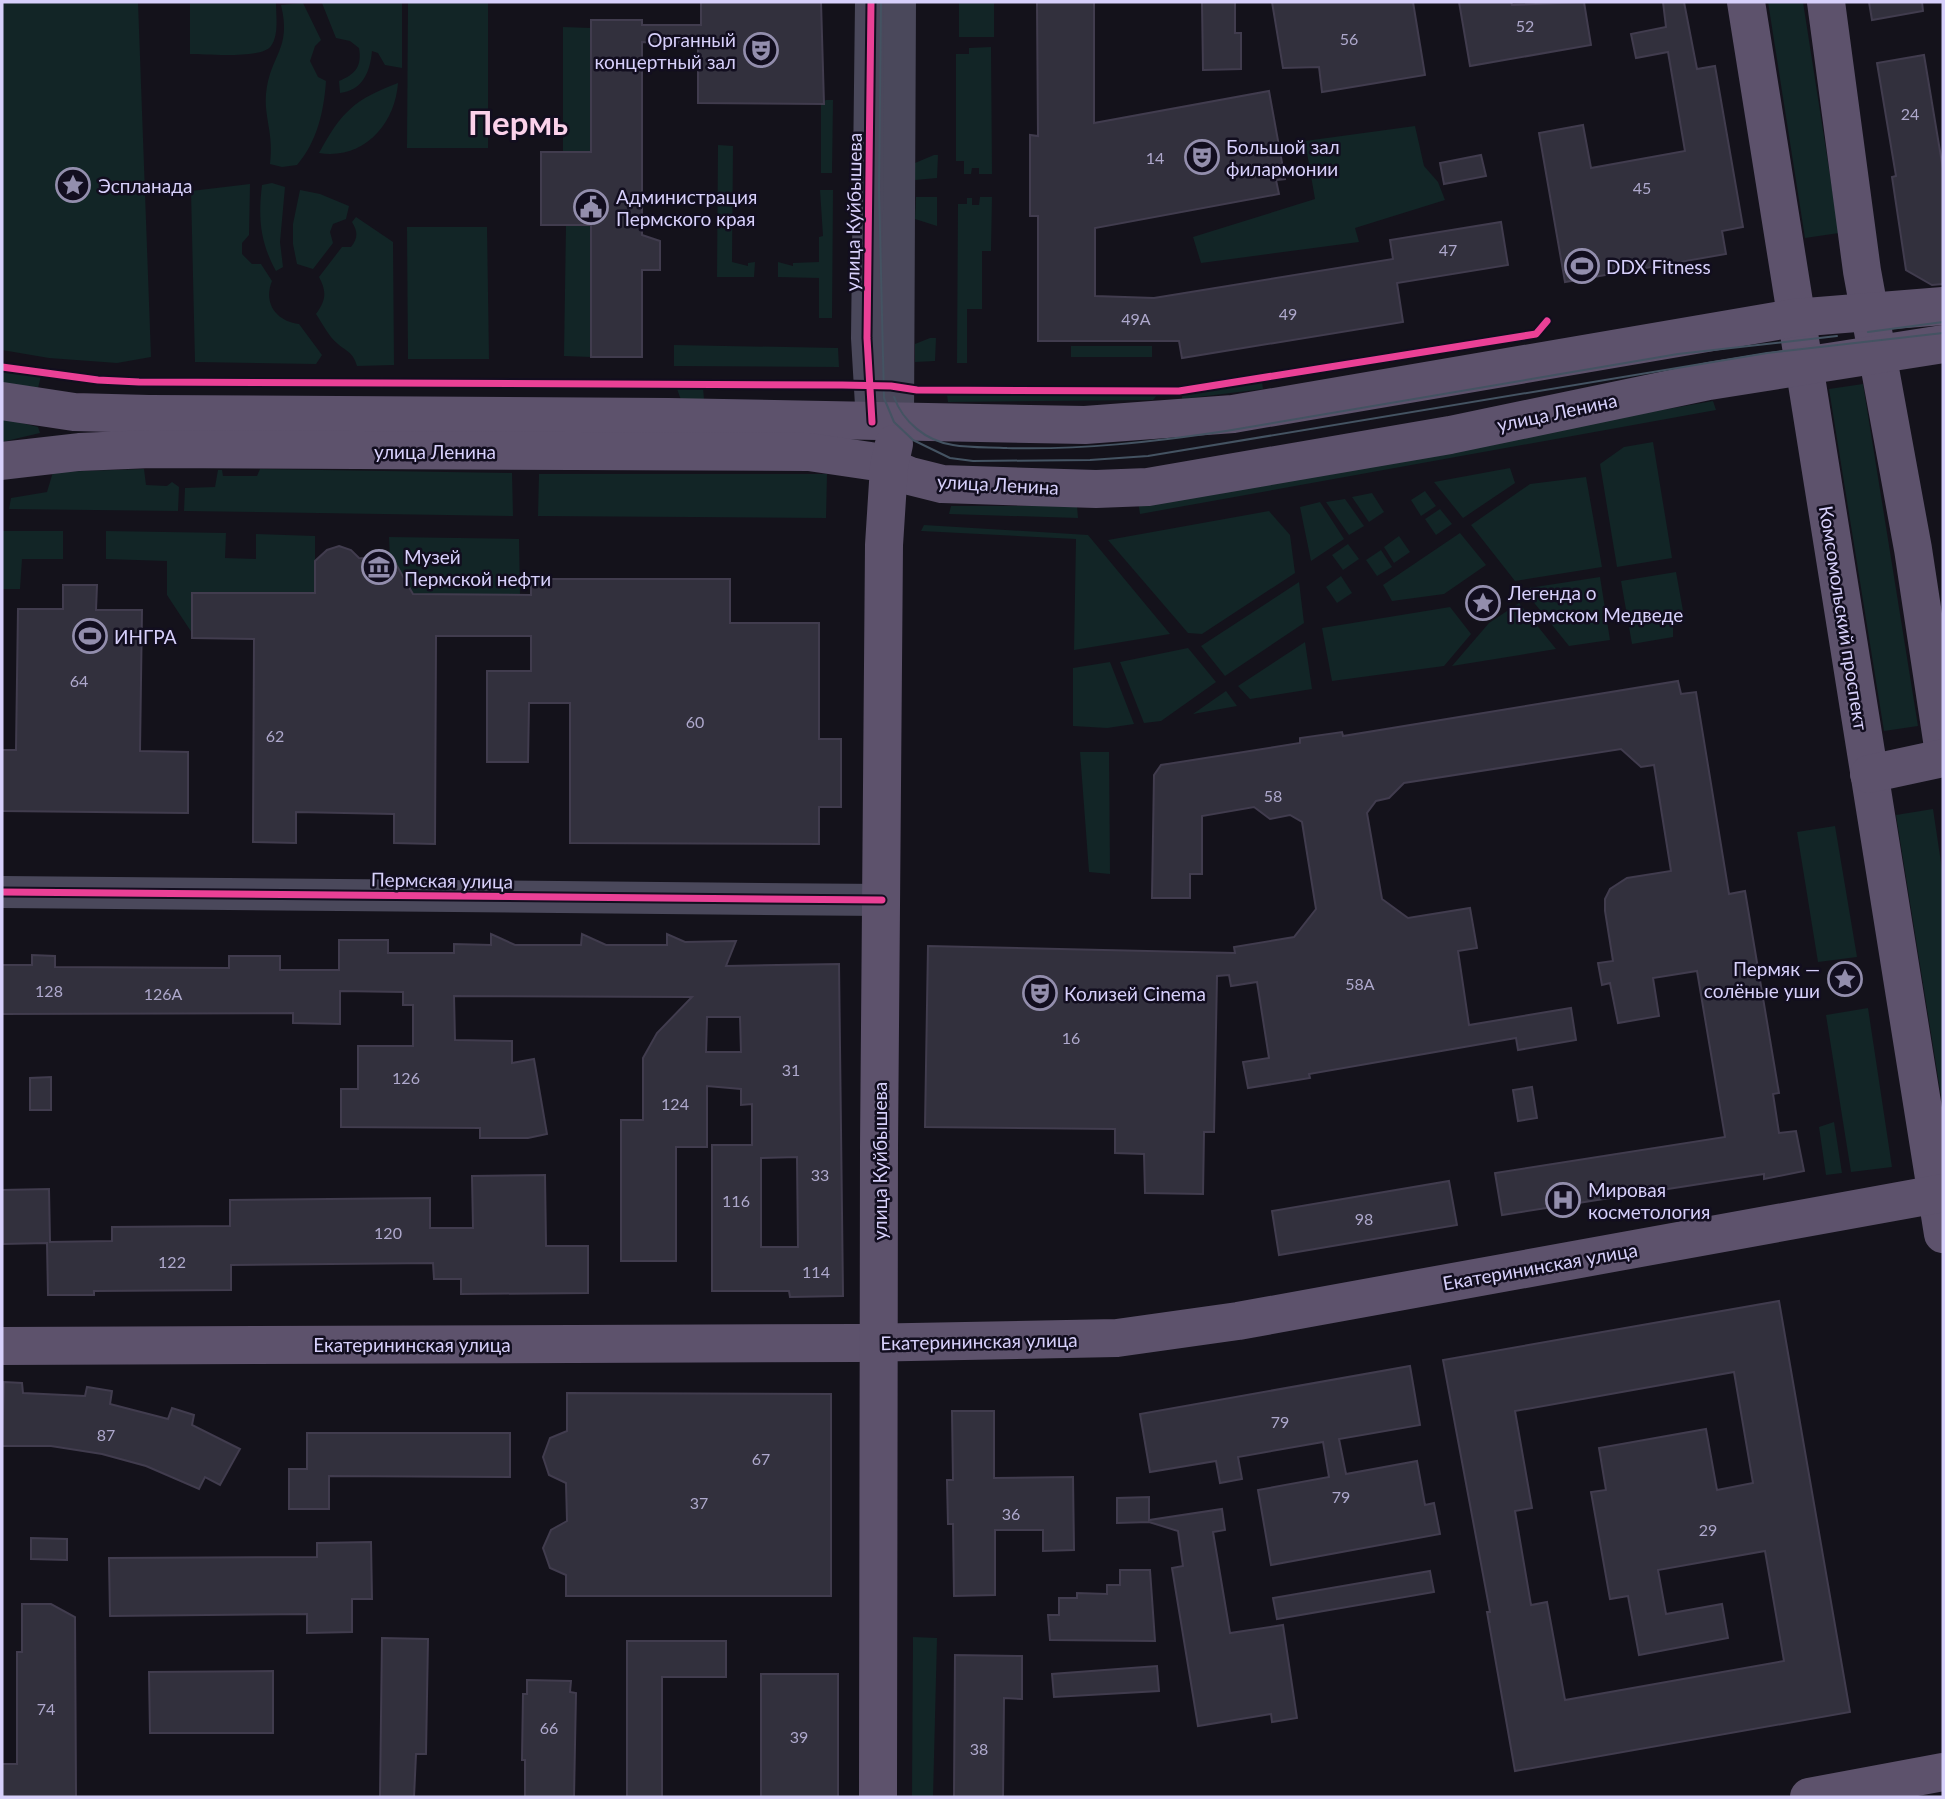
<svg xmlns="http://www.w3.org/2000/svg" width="1945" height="1799" font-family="Lato,sans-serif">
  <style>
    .green { fill: #122526 }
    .building { fill: #32303d; stroke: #413c4e; stroke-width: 2; fill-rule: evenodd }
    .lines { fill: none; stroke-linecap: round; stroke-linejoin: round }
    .minor { stroke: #4a485b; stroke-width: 32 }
    .major { stroke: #5d526c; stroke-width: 38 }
    .tram { stroke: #445362; stroke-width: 2 }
    .cycleway-casing { stroke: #120e1f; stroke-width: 11 }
    .cycleway { stroke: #ea4096; stroke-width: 7 }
    .labels { text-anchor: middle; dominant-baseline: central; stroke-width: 5; stroke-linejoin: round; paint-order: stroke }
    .number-label { font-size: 16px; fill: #aea8cc }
    .poi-label { font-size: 19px; fill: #d7d0fb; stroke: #120e1f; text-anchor: start }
    .street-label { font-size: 19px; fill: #d7d0fb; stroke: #120e1f }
    .town-label { font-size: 33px; font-weight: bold; fill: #fbd2ea; stroke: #120e1f }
  </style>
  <rect width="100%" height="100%" fill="#14121b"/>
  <!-- green -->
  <g class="green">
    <polygon points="2,2 138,2 151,357 117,363 49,358 2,350"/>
    <path d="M190,2L276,3C276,16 279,35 271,46C263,59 206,54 190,54Z"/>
    <path d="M402,2V68L385,65L378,53L372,51C370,72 363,90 340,93L339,81C356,74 362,66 359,48L350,41L336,38L322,3Z"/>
    <polygon points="408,2 488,2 488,148 407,148"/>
    <rect x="959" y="2" width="35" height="35"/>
    <polygon points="1768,2 1803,2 1839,233 1805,238"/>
    <path d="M303,3L321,40L315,46L310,61L318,77L326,81C324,111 317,142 297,165L282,167L270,164C274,134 264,118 266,94C270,54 292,50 281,5Z"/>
    <polygon points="563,27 591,28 591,152 563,152"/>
    <polygon points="991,47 992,174 979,174 979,168 972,168 971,174 964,174 964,161 956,161 956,54 969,54 969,48"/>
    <path d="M398,83C395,125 363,160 319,153C341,112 355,99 398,83Z"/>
    <polygon points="826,100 833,100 832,173 821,173 821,104"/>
    <polygon points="1415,126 1424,166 1438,182 1445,200 1355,228 1359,242 1201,263 1193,237 1315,199 1305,141"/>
    <polygon points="718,145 733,146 732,262 748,266 748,263 755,262 754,277 717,277"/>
    <polygon points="934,155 938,155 937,178 915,180 915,163"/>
    <path d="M272,183L285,187L280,242L283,267L276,271C260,242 258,218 262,185Z"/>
    <path d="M250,184L249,235L242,243V254L252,264H261L272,281C263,303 276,321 299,324L322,355L316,364L195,362L191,191Z"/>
    <polygon points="300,190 320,194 349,206 346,219 333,224 330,232 333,243 313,269 297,264 293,244 293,224"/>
    <polygon points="820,190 833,190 832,318 819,318 819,278 778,277 778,262 793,266 793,263 819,262 819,237 823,236"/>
    <polygon points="916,197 937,197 937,226 915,219"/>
    <polygon points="980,197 992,197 991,251 982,251 982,309 967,309 967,363 957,363 958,204 967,204 967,198 972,198 972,205 979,205"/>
    <path d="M356,217L393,242L394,365L357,366C353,352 347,352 338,344C329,337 322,323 316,314C326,300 327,292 319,277L342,247H351C358,238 358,232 352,222Z"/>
    <polygon points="566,225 591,225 591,357 564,356"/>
    <polygon points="407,227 487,227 489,359 408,359"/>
    <polygon points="930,338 936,338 935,361 915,362 915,344"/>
    <polygon points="674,345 838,348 839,367 674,366"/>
    <rect x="1071" y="346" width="81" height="11"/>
    <polygon points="2,370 41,376 38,388 2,383"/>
    <polygon points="1262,382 1263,389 1182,399 1182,395"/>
    <polygon points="1863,384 1918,726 1884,731 1829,389"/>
    <polygon points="676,386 703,387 704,400 681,400"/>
    <polygon points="1158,394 1153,400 948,402 947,395"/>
    <polygon points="1713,401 1716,410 1140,514 1138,502"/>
    <polygon points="2,418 38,427 40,433 2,442"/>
    <polygon points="1653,442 1672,558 1617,567 1600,464 1624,447"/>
    <polygon points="1510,468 1515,483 1463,518 1434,482"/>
    <polygon points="144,469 146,485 167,486 172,482 179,487 178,511 9,509 11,498 47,492 53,472"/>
    <polygon points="260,469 512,473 513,516 184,511 185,488 215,487 218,470 222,470 223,476 257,476"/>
    <polygon points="539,474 827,474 826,518 538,516"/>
    <polygon points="1586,477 1602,567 1515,581 1471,525 1530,484"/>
    <polygon points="1425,491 1436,506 1421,516 1411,500"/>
    <polygon points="1372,493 1384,512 1369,522 1352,497"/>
    <polygon points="1345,499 1364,526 1349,535 1326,502"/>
    <polygon points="1320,502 1344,539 1311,561 1300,507"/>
    <polygon points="951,506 1077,506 1078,518 949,514"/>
    <polygon points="1440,509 1452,524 1436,535 1425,519"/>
    <polygon points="1269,511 1290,535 1295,573 1202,634 1188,633 1108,540"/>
    <polygon points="924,525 1088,535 1170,634 1074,650 1076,539 921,531"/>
    <polygon points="2,531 63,531 63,559 22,559 20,589 2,589"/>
    <polygon points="106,531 226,533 225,558 256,559 256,534 315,536 315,593 192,593 192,633 167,595 167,561 106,559"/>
    <polygon points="1460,533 1486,565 1444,594 1392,601 1383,585"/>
    <polygon points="1399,536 1410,552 1394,563 1384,547"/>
    <polygon points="389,537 519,539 520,595 413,594 394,559 390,559"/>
    <polygon points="1348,544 1359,559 1343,570 1332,555"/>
    <polygon points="1381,550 1392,567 1377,576 1366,560"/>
    <polygon points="1676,572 1685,622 1673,626 1673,637 1632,644 1621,581"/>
    <polygon points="1341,576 1352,593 1337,603 1326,587"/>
    <polygon points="1600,577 1610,640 1569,646 1523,589"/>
    <polygon points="1299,582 1304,623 1225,676 1201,646"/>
    <polygon points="1519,603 1556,649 1452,666 1489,623"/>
    <polygon points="1450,607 1471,634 1444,666 1332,681 1322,628"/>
    <polygon points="1305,642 1312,689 1250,699 1238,686"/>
    <polygon points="1188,648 1216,682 1161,721 1144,723 1120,662"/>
    <polygon points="1110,662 1134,724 1107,728 1073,726 1073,668"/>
    <polygon points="1226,691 1237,706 1193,714"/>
    <polygon points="1080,752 1109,752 1110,874 1089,872"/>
    <polygon points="1933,809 1943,876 1943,1108 1896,815"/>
    <polygon points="1835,826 1857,957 1818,962 1797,832"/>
    <polygon points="1868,1008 1892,1167 1851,1172 1826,1015"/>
    <polygon points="1834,1122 1842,1173 1826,1175 1819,1127"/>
    <polygon points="913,1637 937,1638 933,1797 912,1797"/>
  </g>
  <!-- building -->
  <g class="building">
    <polygon points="701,2 821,2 824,104 698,103 698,43 642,42 642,235 660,241 660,270 642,270 642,357 591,357 591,225 541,225 541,152 591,152 591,20 642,20 642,25 701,25"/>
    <polygon points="1037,2 1094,2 1094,123 1269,91 1285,179 1276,180 1279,194 1095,228 1095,296 1154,298 1393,259 1390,240 1501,222 1508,265 1397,283 1403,322 1182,358 1179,341 1038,341 1038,216 1030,216 1030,135 1038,136"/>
    <polygon points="1202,2 1235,2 1235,33 1241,33 1241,69 1203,70"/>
    <polygon points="1272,2 1413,2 1425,75 1322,92 1319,67 1283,68"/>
    <polygon points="1459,2 1511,2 1512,5 1584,2 1591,45 1470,66"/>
    <polygon points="1663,2 1684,2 1697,69 1715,66 1743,227 1722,231 1726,254 1565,282 1539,133 1583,125 1591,168 1685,151 1668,52 1636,58 1631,34 1666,27"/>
    <polygon points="1869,2 1922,2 1923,11 1872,20"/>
    <polygon points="1924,55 1943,169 1943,284 1932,285 1906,270 1892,177 1896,176 1877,63"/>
    <polygon points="1481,155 1486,176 1444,184 1440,163"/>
    <polygon points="339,546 351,550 359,558 393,559 413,594 531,595 531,579 730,579 730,623 819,623 819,739 841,739 841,807 819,807 819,844 570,843 570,703 529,703 528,762 487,762 487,671 531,671 531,636 436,636 435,844 394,843 394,814 296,812 296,843 253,842 254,639 192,638 192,593 315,593 315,561 327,550"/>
    <polygon points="63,585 97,585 96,610 142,610 140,751 188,752 188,813 2,811 2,750 16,750 18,609 63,609"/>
    <polygon points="1678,681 1681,694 1696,692 1729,894 1745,891 1779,1093 1773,1094 1779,1133 1796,1131 1804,1171 1764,1179 1764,1174 1502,1215 1495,1173 1725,1137 1697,971 1653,978 1659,1016 1618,1023 1610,983 1602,985 1598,963 1613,961 1605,911 1605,899 1610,889 1627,878 1671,871 1654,765 1641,767 1621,749 1404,783 1389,798 1376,801 1367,813 1382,899 1408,918 1470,908 1477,948 1458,951 1469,1025 1571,1008 1576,1040 1518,1050 1516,1038 1309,1074 1310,1078 1248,1088 1243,1062 1269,1058 1257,982 1231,986 1229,975 1217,976 1214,1132 1204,1132 1203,1194 1145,1193 1144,1154 1115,1153 1115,1129 925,1127 928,946 1235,953 1234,947 1294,937 1316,909 1302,822 1290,815 1270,819 1254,807 1202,816 1202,874 1190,874 1190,898 1152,898 1154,775 1161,765 1300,743 1300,738 1342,732 1343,736"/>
    <path d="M491,934L515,945H581L582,934L606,945H667V934L685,942L736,941L726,966L839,964L843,1296L790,1297L789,1291H712V1145H752V1104L741,1105V1089L707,1086V1147H676V1261H621V1120H643V1058L657,1033L692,997L454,996L455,1040L512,1041V1063L534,1059L547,1134L528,1138H480V1128L341,1127V1089H358V1046H413V1005H403V992L340,991V1024L293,1023V1013L2,1014V965H32V955L55,956V967L229,968V956H280V970H339V940H388V953H454V944L491,945ZM707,1017H740L741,1052H706ZM797,1157L798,1247H761V1158Z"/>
    <polygon points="51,1077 51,1110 30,1110 30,1078"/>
    <polygon points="1532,1087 1537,1118 1518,1121 1513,1090"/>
    <polygon points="545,1175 546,1246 588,1246 588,1293 461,1294 461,1279 434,1279 433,1263 231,1265 231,1290 94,1291 94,1295 48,1295 47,1243 3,1244 2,1190 49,1189 50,1242 112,1241 112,1227 230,1226 230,1200 430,1198 430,1228 473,1228 472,1176"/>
    <polygon points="1449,1181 1457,1225 1279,1255 1272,1211"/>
    <path d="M1779,1301L1850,1712L1515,1771L1487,1612H1490L1443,1360ZM1734,1372L1753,1483L1717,1490L1706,1429L1599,1448L1606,1490L1591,1492L1610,1599L1628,1596L1639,1655L1728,1638L1722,1604L1666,1614L1658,1570L1765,1551L1784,1661L1565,1700L1547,1602L1531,1605L1515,1511L1532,1508L1515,1411Z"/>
    <polygon points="1410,1366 1420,1425 1339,1439 1346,1474 1417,1461 1425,1505 1434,1503 1440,1534 1271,1565 1258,1490 1329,1477 1323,1442 1238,1457 1242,1479 1220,1483 1216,1461 1150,1472 1140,1414"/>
    <polygon points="4,1382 22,1383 23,1393 85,1396 87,1387 112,1391 110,1404 168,1419 172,1408 194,1415 192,1425 240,1449 220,1485 205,1477 199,1489 146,1466 102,1454 51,1446 2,1446"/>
    <polygon points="567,1393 831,1394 831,1596 566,1596 566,1575 550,1568 543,1548 551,1530 567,1521 566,1483 549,1475 543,1457 550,1438 567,1431"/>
    <polygon points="952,1411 994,1411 994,1478 1073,1477 1074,1550 1043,1551 1043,1530 995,1530 995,1595 954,1596 953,1524 948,1524 947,1480 953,1480"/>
    <polygon points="307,1433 510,1433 510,1477 329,1476 329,1509 289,1509 289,1469 307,1469"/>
    <polygon points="1149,1497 1149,1520 1222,1509 1225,1530 1213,1532 1230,1633 1283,1625 1297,1718 1272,1722 1271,1714 1198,1726 1172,1568 1183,1566 1178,1531 1149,1522 1117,1523 1117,1498"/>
    <polygon points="31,1538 67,1539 67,1560 31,1559"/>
    <polygon points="371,1542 372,1599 352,1599 352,1632 307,1633 307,1614 110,1616 109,1558 317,1557 317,1543"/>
    <polygon points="1120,1570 1150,1570 1155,1641 1050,1640 1048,1615 1059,1615 1059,1598 1077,1598 1077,1593 1107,1594 1107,1585 1120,1585"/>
    <polygon points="1430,1571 1434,1592 1277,1619 1273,1598"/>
    <polygon points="22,1604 51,1604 75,1617 76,1797 2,1797 2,1764 17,1764 17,1652 22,1652"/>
    <polygon points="382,1638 428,1639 426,1754 416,1754 414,1797 380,1797"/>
    <polygon points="627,1641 726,1641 726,1677 662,1677 662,1797 627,1797"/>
    <polygon points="955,1655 1022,1656 1022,1699 1004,1698 1003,1797 954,1797"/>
    <polygon points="1157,1666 1159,1691 1054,1697 1052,1674"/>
    <polygon points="273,1671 273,1733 150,1733 149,1672"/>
    <rect x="761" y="1674" width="77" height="123"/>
    <polygon points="527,1680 571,1681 570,1692 576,1693 574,1797 525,1797 525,1760 522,1760 523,1694 527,1694"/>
  </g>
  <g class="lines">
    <!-- minor -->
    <g class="minor">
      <polyline points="871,2 867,338 872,422"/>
      <polyline points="898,422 900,2"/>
      <polyline points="2,892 882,900"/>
    </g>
    <!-- major -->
    <g class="major">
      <polyline points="1746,2 1943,1234"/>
      <polyline points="1826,2 1862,271 1913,549 1943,747"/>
      <polyline points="2,401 74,412 149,414 669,417 1085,425 1233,414 1794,318 1943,306"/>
      <polyline points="2,461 79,452 151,449 809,452 877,462 910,476 942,484 1096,489 1148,487 1450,435 1709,381 1943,344"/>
      <polyline points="1869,774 1943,758"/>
      <polyline points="2,1346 858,1343 1117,1338 1238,1321 1943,1193"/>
      <polyline points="878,1797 879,1147 884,545 889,467 894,444"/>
      <polyline points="1809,1797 1943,1772"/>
    </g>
    <!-- tram -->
    <g class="tram">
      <polyline points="881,2 879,190 884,398 894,422 913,440 950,458 973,461 1090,460 1148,456 1767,353 1943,333"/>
      <polyline points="1868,332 1943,322"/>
      <path d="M894,397C903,422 926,441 953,445C970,448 989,447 1007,448C1081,450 1153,442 1226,431L1678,354L1837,336"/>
    </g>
    <!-- cycleway casing -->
    <g class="cycleway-casing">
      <g id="cycleway">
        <polyline points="871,2 867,338 872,422"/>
        <polyline points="2,367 98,380 139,382 842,385 891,386 917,390 1179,391 1536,334 1547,321"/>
        <polyline points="2,892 882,900"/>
      </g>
    </g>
    <!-- cycleway -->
    <use href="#cycleway" class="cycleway"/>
  </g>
  <!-- icons -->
  <defs>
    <g id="theatre-ring" transform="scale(1.75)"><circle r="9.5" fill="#120e1f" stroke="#938ead" stroke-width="1.5"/><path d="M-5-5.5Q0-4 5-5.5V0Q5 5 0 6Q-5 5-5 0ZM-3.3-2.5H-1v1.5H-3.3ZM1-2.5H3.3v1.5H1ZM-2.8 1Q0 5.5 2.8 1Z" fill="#938ead"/></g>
    <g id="sight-ring" transform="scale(1.75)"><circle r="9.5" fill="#120e1f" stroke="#938ead" stroke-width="1.5"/><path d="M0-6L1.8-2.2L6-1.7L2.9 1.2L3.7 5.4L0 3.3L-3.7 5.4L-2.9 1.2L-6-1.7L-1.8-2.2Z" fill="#938ead"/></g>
    <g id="civic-ring" transform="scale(1.75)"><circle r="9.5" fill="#120e1f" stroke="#938ead" stroke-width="1.5"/><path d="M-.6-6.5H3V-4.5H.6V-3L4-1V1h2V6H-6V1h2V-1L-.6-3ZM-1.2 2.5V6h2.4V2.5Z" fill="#938ead"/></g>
    <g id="stadium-ring" transform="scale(1.75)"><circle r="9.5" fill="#120e1f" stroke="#938ead" stroke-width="1.5"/><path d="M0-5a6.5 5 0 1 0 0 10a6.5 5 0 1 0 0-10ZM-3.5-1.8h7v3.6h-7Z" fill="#938ead"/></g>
    <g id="museum-ring" transform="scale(1.75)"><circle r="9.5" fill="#120e1f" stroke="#938ead" stroke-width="1.5"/><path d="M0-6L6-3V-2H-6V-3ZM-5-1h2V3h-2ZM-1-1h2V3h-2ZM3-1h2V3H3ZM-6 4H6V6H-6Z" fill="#938ead"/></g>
    <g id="hospital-ring" transform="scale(1.75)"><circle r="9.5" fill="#120e1f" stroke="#938ead" stroke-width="1.5"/><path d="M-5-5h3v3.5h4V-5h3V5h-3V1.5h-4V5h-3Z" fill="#938ead"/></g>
  </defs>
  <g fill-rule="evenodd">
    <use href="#theatre-ring" x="761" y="50"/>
    <use href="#theatre-ring" x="1202" y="157"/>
    <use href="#sight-ring" x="73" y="185"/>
    <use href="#civic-ring" x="591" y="207"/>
    <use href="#stadium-ring" x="1582" y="266"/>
    <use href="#museum-ring" x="379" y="567"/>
    <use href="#sight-ring" x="1483" y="603"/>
    <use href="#stadium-ring" x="90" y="636"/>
    <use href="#sight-ring" x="1845" y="979"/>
    <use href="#theatre-ring" x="1040" y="993"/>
    <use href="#hospital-ring" x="1563" y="1200"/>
  </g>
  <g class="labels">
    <!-- number labels -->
    <g class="number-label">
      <text x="1525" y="25">52</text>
      <text x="1349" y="38">56</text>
      <text x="1910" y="113">24</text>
      <text x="1155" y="157">14</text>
      <text x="1642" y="187">45</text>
      <text x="1448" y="249">47</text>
      <text x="1288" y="313">49</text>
      <text x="1136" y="318">49А</text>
      <text x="79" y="680">64</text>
      <text x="695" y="721">60</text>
      <text x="275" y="735">62</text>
      <text x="1273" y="795">58</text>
      <text x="1360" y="983">58А</text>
      <text x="49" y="990">128</text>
      <text x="163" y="993">126А</text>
      <text x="1071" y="1037">16</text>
      <text x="791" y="1069">31</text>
      <text x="406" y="1077">126</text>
      <text x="675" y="1103">124</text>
      <text x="820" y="1174">33</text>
      <text x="736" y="1200">116</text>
      <text x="1364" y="1218">98</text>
      <text x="388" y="1232">120</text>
      <text x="172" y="1261">122</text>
      <text x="816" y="1271">114</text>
      <text x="1280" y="1421">79</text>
      <text x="106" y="1434">87</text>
      <text x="761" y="1458">67</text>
      <text x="1341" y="1496">79</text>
      <text x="699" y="1502">37</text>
      <text x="1011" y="1513">36</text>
      <text x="1708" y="1529">29</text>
      <text x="46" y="1708">74</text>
      <text x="549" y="1727">66</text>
      <text x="799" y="1736">39</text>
      <text x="979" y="1748">38</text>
    </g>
    <!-- poi labels -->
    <g class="poi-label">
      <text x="736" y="39" text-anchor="end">Органный<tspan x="736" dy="22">концертный зал</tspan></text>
      <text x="1226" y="146">Большой зал<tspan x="1226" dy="22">филармонии</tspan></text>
      <text x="98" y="185">Эспланада</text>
      <text x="616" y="196">Администрация<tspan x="616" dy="22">Пермского края</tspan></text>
      <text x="1606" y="266">DDX Fitness</text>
      <text x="404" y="556">Музей<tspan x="404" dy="22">Пермской нефти</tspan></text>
      <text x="1508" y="592">Легенда о<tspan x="1508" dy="22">Пермском Медведе</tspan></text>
      <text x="114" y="636">ИНГРА</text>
      <text x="1820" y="968" text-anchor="end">Пермяк —<tspan x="1820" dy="22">солёные уши</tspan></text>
      <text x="1064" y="993">Колизей Cinema</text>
      <text x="1588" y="1189">Мировая<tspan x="1588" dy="22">косметология</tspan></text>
    </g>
    <!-- street labels -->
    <g class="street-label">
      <text transform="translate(853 212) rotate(-89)">улица Куйбышева</text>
      <text transform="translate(1557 412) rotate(-12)">улица Ленина</text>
      <text x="435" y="451">улица Ленина</text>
      <text transform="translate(998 484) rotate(3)">улица Ленина</text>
      <text transform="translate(1844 618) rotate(81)">Комсомольский проспект</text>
      <text transform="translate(442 880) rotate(1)">Пермская улица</text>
      <text transform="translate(879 1161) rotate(-90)">улица Куйбышева</text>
      <text transform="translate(1540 1266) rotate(-10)">Екатерининская улица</text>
      <text transform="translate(979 1341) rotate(-1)">Екатерининская улица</text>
      <text x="412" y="1344">Екатерининская улица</text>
    </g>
    <!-- town labels -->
    <g class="town-label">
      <text x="518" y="122">Пермь</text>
    </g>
  </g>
  <!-- border -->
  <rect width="1945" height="1799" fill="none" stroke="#d7d0fb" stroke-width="7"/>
</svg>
